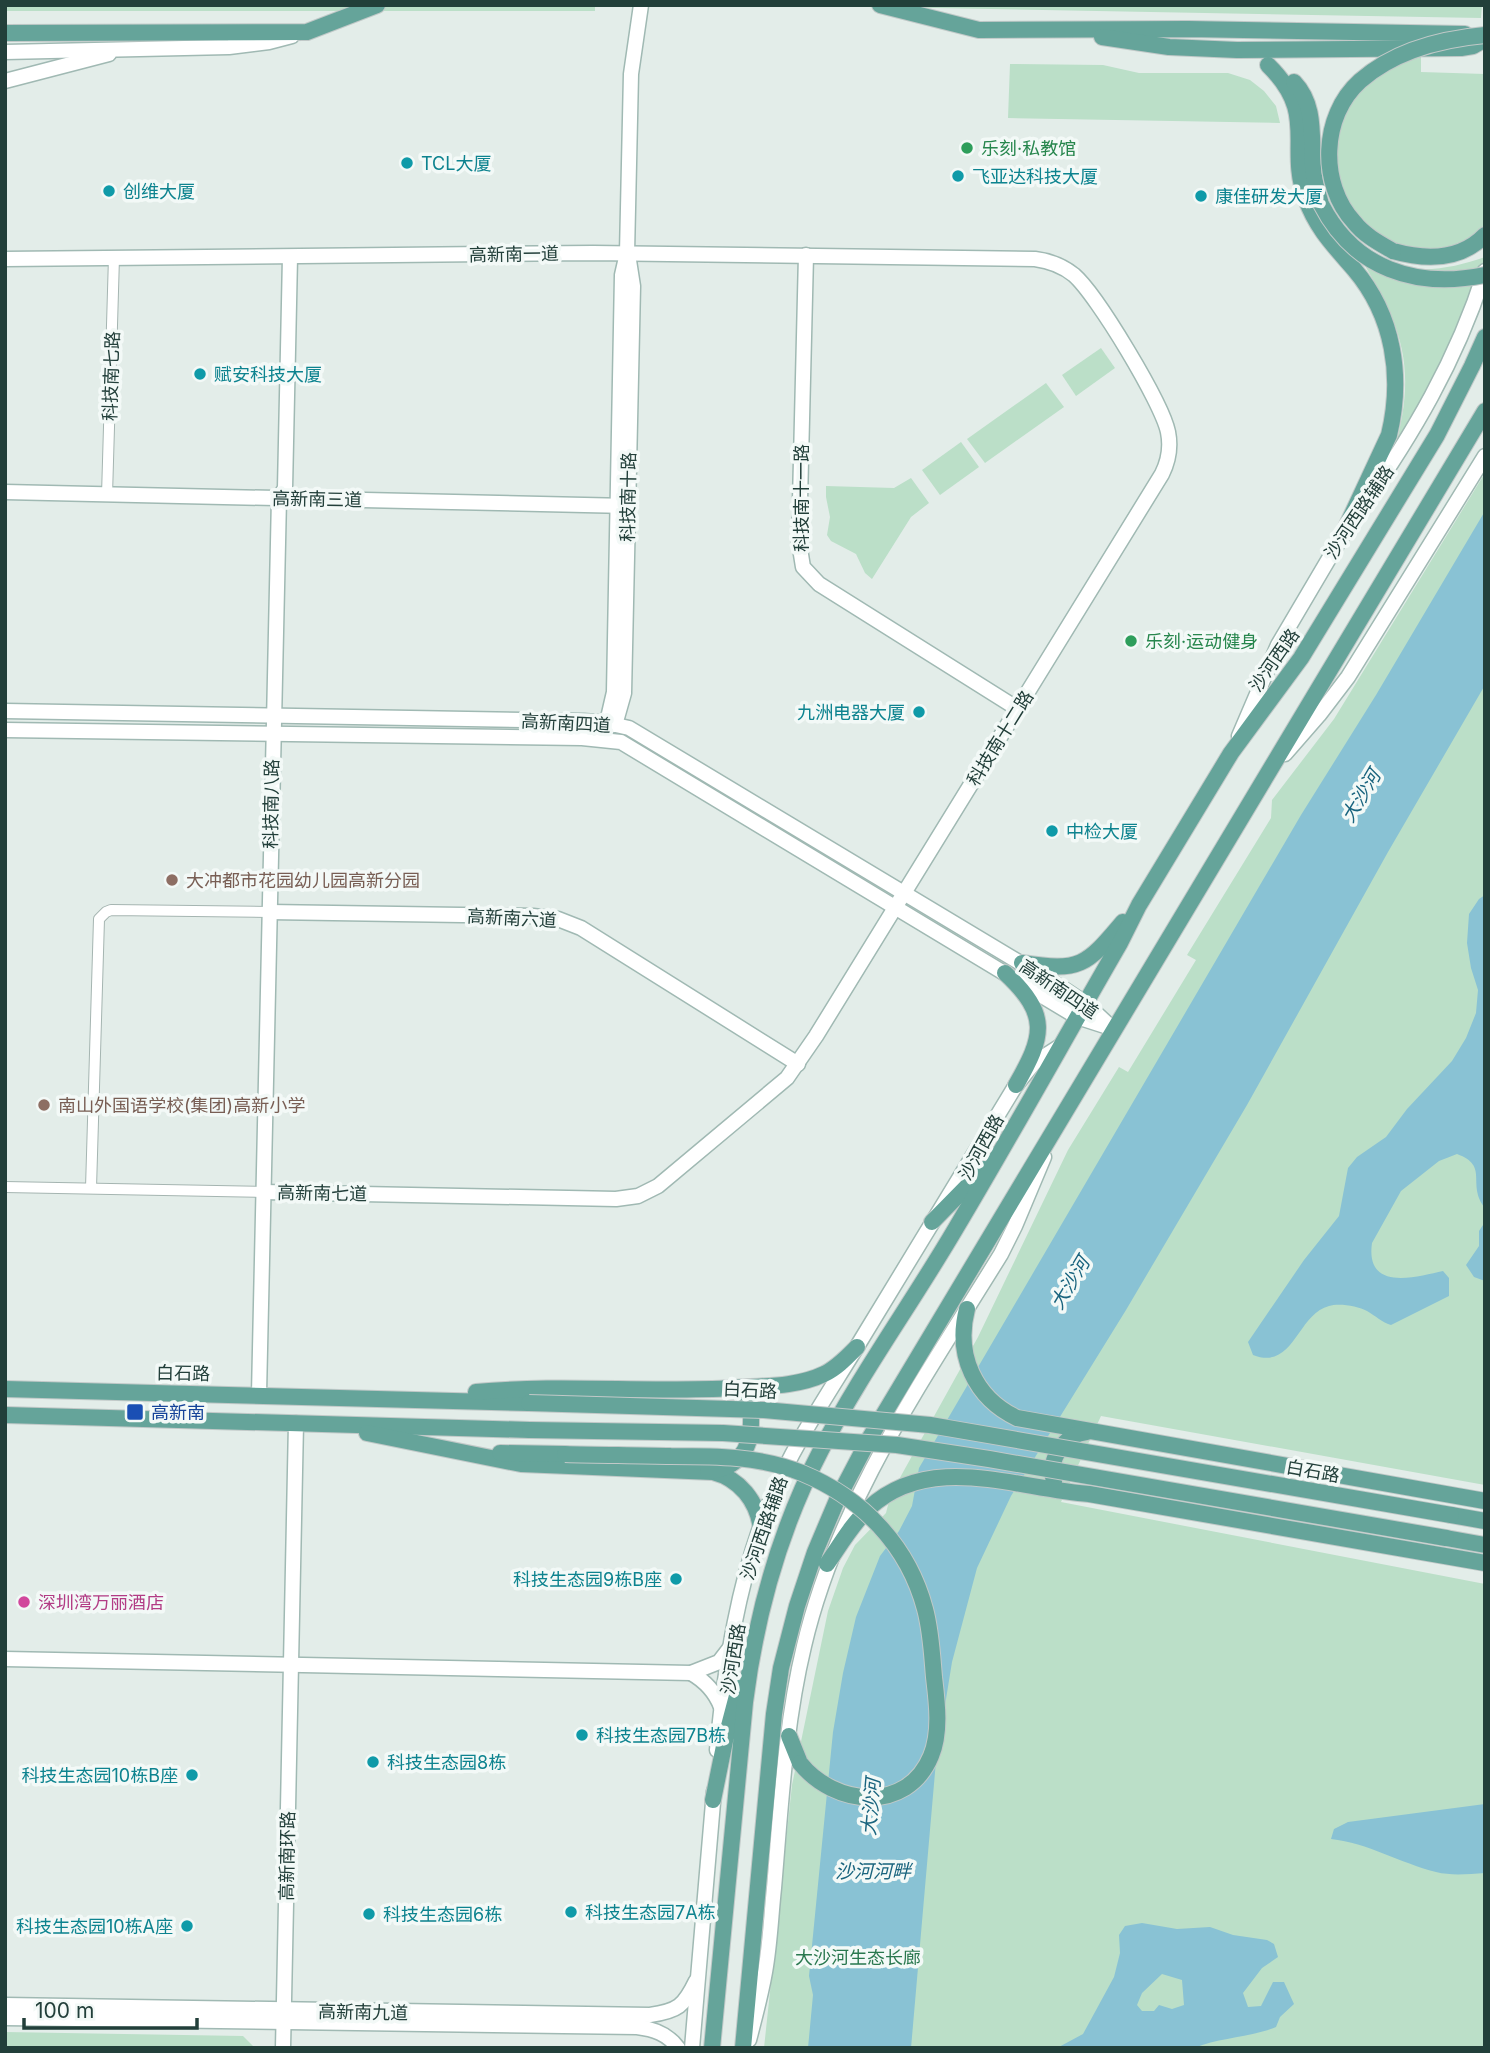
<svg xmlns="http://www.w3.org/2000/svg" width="1490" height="2053" font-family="Inter,'Noto Sans SC',sans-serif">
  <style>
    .green { fill: #bbdfc8 }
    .water { fill: #89c2d4; fill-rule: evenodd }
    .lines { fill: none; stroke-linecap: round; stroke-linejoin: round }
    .street-casing { stroke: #a5b5b1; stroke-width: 12 }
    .secondary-casing { stroke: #a0b9b3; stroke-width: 17 }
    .primary-casing { stroke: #c1c9c8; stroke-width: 18 }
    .street { stroke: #fff; stroke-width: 10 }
    .secondary { stroke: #fff; stroke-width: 14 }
    .primary { stroke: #65a49a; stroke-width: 16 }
    .primary-bridge-casing { stroke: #c1c9c8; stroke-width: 18; stroke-linecap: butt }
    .primary-bridge { stroke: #65a49a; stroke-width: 16 }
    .leisure-dot { fill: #2e9e5b; stroke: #f3f9f7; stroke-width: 2.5 }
    .culture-dot { fill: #0f9aa8; stroke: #f3f9f7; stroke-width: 2.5 }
    .education-dot { fill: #8d6e63; stroke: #f3f9f7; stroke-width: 2.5 }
    .transit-dot { fill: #1a4fb4; stroke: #f3f9f7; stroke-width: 2.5 }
    .hotel-dot { fill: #d1479c; stroke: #f3f9f7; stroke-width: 2.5 }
    .labels { text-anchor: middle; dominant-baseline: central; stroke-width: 7; stroke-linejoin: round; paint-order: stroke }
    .leisure-label { font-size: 18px; fill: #27864d; stroke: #f3f9f7; text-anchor: start }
    .culture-label { font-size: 18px; fill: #0d838f; stroke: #f3f9f7; text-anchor: start }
    .street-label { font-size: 18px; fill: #223f3a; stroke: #f3f9f7 }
    .education-label { font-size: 18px; fill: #785e54; stroke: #f3f9f7; text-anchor: start }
    .transit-label { font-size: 18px; fill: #164399; stroke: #f3f9f7; text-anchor: start }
    .hotel-label { font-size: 18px; fill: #b23c85; stroke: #f3f9f7; text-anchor: start }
    .park-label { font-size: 18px; fill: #2a784f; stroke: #f3f9f7 }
    .water-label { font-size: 19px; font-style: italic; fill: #19647e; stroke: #f3f9f7 }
  </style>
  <rect width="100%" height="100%" fill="#e3ede9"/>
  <!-- green -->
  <g class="green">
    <rect x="5" y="5" width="590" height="6"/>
    <polygon points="773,5 1482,5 1481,18"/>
    <path d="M1421,54V72L1485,74V224C1426,300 1298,203 1346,112C1349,106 1352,98 1356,93C1372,75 1400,65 1421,54Z"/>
    <polygon points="1010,64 1103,65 1139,73 1228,73 1250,80 1264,91 1276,106 1280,123 1008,118"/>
    <path d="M1348,237C1358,244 1368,253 1379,259C1413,276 1451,269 1485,257L1462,323L1392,458C1422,358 1398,321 1348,237Z"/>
    <polygon points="1101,348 1115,368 1076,396 1062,375"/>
    <polygon points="1046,383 1064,407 985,463 967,439"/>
    <polygon points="961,442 979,467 940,495 922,470"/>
    <polygon points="1485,473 1485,1485 1101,1416 1061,1502 1485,1584 1485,2048 764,2048 792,1785 828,1611 843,1568 855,1545 886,1513 890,1497 902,1474 978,1337 1068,1150 1119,1067 1128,1072 1196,960 1187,955 1271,818 1272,800 1334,719"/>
    <polygon points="911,478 929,503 911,517 872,579 865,573 856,554 831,541 827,535 830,517 826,497 826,486 894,488"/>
    <polygon points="5,2032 243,2036 255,2048 5,2048"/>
  </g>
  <!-- water -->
  <g class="water">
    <polygon points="1485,511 1485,685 1388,852 1247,1105 1126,1310 1011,1496 977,1568 952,1662 936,1761 911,2048 808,2048 813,1995 809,1976 833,1732 843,1673 856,1617 880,1556 899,1531 912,1506 919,1468 1301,815 1376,695"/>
    <path d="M1485,895V1208C1466,1184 1490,1166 1457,1154L1439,1161L1401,1191L1372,1243C1365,1292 1416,1277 1443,1271L1449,1278V1296L1391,1325C1381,1322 1376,1316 1367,1311C1358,1306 1339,1303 1329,1306C1297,1314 1294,1371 1253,1355L1248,1342L1304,1260L1339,1216L1348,1168L1357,1157L1386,1137L1407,1109L1452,1061L1466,1038L1476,1013L1478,990L1471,968L1467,943L1469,914L1479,899Z"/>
    <polygon points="1485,1222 1485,1281 1474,1277 1466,1265 1479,1246 1479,1231"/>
    <path d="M1485,1804V1873C1468,1874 1452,1876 1436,1872C1400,1863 1368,1843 1331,1839L1334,1829L1348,1822Z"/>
    <path d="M1142,1923L1177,1929L1210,1927L1233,1935L1267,1940L1274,1944L1278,1957L1262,1968L1243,1993L1248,2007L1261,2006L1273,1982H1284L1294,2004L1280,2017L1276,2027C1249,2038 1221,2037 1194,2048H1057L1083,2034L1114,1977L1120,1953L1119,1935L1125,1926ZM1162,1974L1182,1980L1184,2005L1172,2009L1159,2005L1154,2011H1142L1137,2005L1142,1993Z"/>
  </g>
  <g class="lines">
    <!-- street casing -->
    <g class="street-casing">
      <g id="street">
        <polyline points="107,495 114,257"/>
        <polyline points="5,1187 263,1192"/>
        <polyline points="91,1188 99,919 106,912 111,910 269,912"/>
      </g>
    </g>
    <!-- secondary casing -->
    <g class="secondary-casing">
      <g id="secondary">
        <polyline points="5,52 229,47 269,42 292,36"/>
        <polyline points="5,81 109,54"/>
        <polyline points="806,255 799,542 803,567 819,584 1018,709"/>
        <path d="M5,259L593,253L1035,259C1050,261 1063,266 1074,275C1097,295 1162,403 1168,432C1171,447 1169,460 1162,474L816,1036L787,1078L658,1186L638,1196L616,1199L263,1192"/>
        <polyline points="5,492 628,506"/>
        <path d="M1359,511C1412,436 1457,360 1485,271"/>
        <polyline points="5,711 584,721 607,723 629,728 1067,991 1085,1003 1113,1029"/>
        <polyline points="615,725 624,693 633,286 628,254"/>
        <polyline points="5,730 582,738 621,742 1077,1017 1108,1027"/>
        <polyline points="605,731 614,692 622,275 627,253 631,74 641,5"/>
        <polyline points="1239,736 1278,645 1347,528"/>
        <polyline points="1285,754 1319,715 1348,677 1485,456"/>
        <polyline points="269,912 533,916 558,919 581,928 798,1064"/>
        <polyline points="259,1394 279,498 285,488 290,257"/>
        <polyline points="5,1659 691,1673 719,1662 729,1649"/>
        <path d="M691,1673C705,1681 715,1691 721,1707"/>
        <path d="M717,1750C725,1666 738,1580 770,1501C794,1443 829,1393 861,1340C913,1255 964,1170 1016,1085L1034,1063L1059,1047"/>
        <path d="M5,2005L650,2015C678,2011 684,2006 696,1981"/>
        <path d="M5,2018L637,2027C654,2029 668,2034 678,2048"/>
        <path d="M749,2040C755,2017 761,1995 765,1972C770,1945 771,1916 774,1888C781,1807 785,1725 804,1646C838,1501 924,1379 1001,1254L1015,1226L1044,1157"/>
        <polyline points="283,2048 296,1423"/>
        <polyline points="692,2048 714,1791"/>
      </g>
    </g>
    <!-- primary casing -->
    <g class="primary-casing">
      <g id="primary">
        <polyline points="880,5 979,30 1188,29 1465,34"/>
        <polyline points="5,33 307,32 377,5"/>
        <polyline points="1102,37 1169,47 1237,50 1461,48 1473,46 1485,39"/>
        <path d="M1268,65C1319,115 1286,145 1306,199C1316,228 1335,247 1354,269C1394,316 1403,377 1389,435L1342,536"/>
        <path d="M1294,82C1316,105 1311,136 1313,166C1313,179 1317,191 1321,204"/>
        <path d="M1393,251C1425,260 1460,261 1485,235"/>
        <path d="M1022,963C1080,972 1086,966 1123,922"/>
        <path d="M1005,973C1050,1015 1044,1036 1016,1085"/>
        <polyline points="932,1222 984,1169"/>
        <path d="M967,1309C955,1355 975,1398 1017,1418L1485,1501"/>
        <polyline points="5,1389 529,1403"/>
        <path d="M476,1392C562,1384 648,1393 734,1388C763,1386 797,1387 824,1374C837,1368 847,1357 857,1347"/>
        <polyline points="5,1415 530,1430"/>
        <path d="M367,1433L521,1464L713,1472C740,1479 757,1501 761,1528"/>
        <polyline points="500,1453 565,1454"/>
        <path d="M708,1471C737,1469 751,1450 751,1423C751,1416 752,1407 750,1401C747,1393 738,1391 731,1390"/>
        <path d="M1054,1481C1047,1459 1065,1434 1087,1432"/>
        <polyline points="1451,1515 1485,1521"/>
        <polyline points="1446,1538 1485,1545"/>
        <path d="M827,1564C840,1545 852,1524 869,1508C931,1451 1016,1489 1089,1494L1485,1563"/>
        <polyline points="789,1736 800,1763"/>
        <polyline points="713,1800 725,1741 739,1688"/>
        <path d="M712,2048L745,1702C756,1615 780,1529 821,1450C861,1373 912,1303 956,1228C1012,1134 1065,1038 1120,943L1139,905L1231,753L1301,658L1437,435L1472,366L1485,337"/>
        <polyline points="743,2048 774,1714 781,1668 797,1606 815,1552 837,1500 869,1439 1485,411"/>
      </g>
    </g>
    <!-- street -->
    <use href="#street" class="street"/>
    <!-- secondary -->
    <use href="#secondary" class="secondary"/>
    <!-- primary -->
    <use href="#primary" class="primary"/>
    <!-- primary-bridge casing -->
    <g class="primary-bridge-casing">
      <g id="primary-bridge">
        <path d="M1321,204C1354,269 1416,289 1485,275"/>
        <path d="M1393,251C1379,243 1364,235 1354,222C1319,184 1321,116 1360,81C1394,51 1441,39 1485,35"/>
        <polyline points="529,1403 764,1410 930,1425 1451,1515"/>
        <polyline points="530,1430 723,1433 897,1445 989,1459 1446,1538"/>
        <path d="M565,1454C600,1455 636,1455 671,1456C715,1456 760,1456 802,1473C862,1498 908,1545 925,1609C931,1631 932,1654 934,1677C937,1702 941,1732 931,1756C907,1814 834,1806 800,1763"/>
      </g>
    </g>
    <!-- primary-bridge -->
    <use href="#primary-bridge" class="primary-bridge"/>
  </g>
  <!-- markers -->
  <g class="leisure-dot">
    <circle cx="967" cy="148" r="7"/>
    <circle cx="1131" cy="641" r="7"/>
  </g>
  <g class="culture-dot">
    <circle cx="407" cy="163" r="7"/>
    <circle cx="958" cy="176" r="7"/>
    <circle cx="109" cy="191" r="7"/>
    <circle cx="1201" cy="196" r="7"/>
    <circle cx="200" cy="374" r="7"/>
    <circle cx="919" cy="712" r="7"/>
    <circle cx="1052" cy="831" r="7"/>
    <circle cx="676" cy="1579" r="7"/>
    <circle cx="582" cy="1735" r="7"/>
    <circle cx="373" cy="1762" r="7"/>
    <circle cx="192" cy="1775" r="7"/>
    <circle cx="571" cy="1912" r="7"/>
    <circle cx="369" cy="1914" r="7"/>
    <circle cx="187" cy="1926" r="7"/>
  </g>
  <g class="education-dot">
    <circle cx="172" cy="880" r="7"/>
    <circle cx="44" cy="1105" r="7"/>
  </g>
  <rect class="transit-dot" x="126" y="1403" width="18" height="18" rx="3.5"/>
  <circle class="hotel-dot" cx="24" cy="1602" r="7"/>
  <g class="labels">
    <!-- leisure labels -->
    <g class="leisure-label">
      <text x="981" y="148">乐刻·私教馆</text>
      <text x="1145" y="641">乐刻·运动健身</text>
    </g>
    <!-- culture labels -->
    <g class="culture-label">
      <text x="421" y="163">TCL大厦</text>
      <text x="972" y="176">飞亚达科技大厦</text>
      <text x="123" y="191">创维大厦</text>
      <text x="1215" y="196">康佳研发大厦</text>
      <text x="214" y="374">赋安科技大厦</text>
      <text x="905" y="712" text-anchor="end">九洲电器大厦</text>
      <text x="1066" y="831">中检大厦</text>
      <text x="662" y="1579" text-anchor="end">科技生态园9栋B座</text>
      <text x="596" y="1735">科技生态园7B栋</text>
      <text x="387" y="1762">科技生态园8栋</text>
      <text x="178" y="1775" text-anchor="end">科技生态园10栋B座</text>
      <text x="585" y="1912">科技生态园7A栋</text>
      <text x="383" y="1914">科技生态园6栋</text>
      <text x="173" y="1926" text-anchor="end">科技生态园10栋A座</text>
    </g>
    <!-- street labels -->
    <g class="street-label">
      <text transform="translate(514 254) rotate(-1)">高新南一道</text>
      <text transform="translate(111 376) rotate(-88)">科技南七路</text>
      <text transform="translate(628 497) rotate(-89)">科技南十路</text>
      <text transform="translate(801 498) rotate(-90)">科技南十一路</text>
      <text transform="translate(317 499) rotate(1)">高新南三道</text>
      <text transform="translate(1359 512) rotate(-56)">沙河西路辅路</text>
      <text transform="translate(1274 660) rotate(-55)">沙河西路</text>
      <text transform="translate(566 723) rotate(3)">高新南四道</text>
      <text transform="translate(1000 738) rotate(-58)">科技南十二路</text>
      <text transform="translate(271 804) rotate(-89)">科技南八路</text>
      <text transform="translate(512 918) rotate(3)">高新南六道</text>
      <text transform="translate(1059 989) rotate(34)">高新南四道</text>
      <text transform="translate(981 1147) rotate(-61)">沙河西路</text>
      <text transform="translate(322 1193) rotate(1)">高新南七道</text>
      <text transform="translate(183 1373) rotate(1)">白石路</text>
      <text transform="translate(750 1390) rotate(3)">白石路</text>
      <text transform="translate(1313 1471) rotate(10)">白石路</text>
      <text transform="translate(764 1528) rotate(-71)">沙河西路辅路</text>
      <text transform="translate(733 1659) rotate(-81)">沙河西路</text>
      <text transform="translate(287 1856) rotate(-89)">高新南环路</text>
      <text transform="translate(363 2012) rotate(1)">高新南九道</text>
    </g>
    <!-- education labels -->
    <g class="education-label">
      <text x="186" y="880">大冲都市花园幼儿园高新分园</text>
      <text x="58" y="1105">南山外国语学校(集团)高新小学</text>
    </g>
    <!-- transit labels -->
    <g class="transit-label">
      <text x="151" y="1412">高新南</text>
    </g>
    <!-- hotel labels -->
    <g class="hotel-label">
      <text x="38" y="1602">深圳湾万丽酒店</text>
    </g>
    <!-- park labels -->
    <g class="park-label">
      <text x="858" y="1957">大沙河生态长廊</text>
    </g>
    <!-- water labels -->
    <g class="water-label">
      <text transform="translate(1361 796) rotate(-59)">大沙河</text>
      <text transform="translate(1070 1283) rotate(-59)">大沙河</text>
      <text transform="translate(871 1807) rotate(-85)">大沙河</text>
      <text x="873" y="1871">沙河河畔</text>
    </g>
  </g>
  <!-- border -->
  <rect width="1490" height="2053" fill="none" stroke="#223f3a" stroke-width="14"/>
  <!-- scale -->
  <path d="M24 2018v10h173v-10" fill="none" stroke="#223f3a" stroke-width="3.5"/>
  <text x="35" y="2018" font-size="21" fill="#223f3a" stroke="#f3f9f7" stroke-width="5" paint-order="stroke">100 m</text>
</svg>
